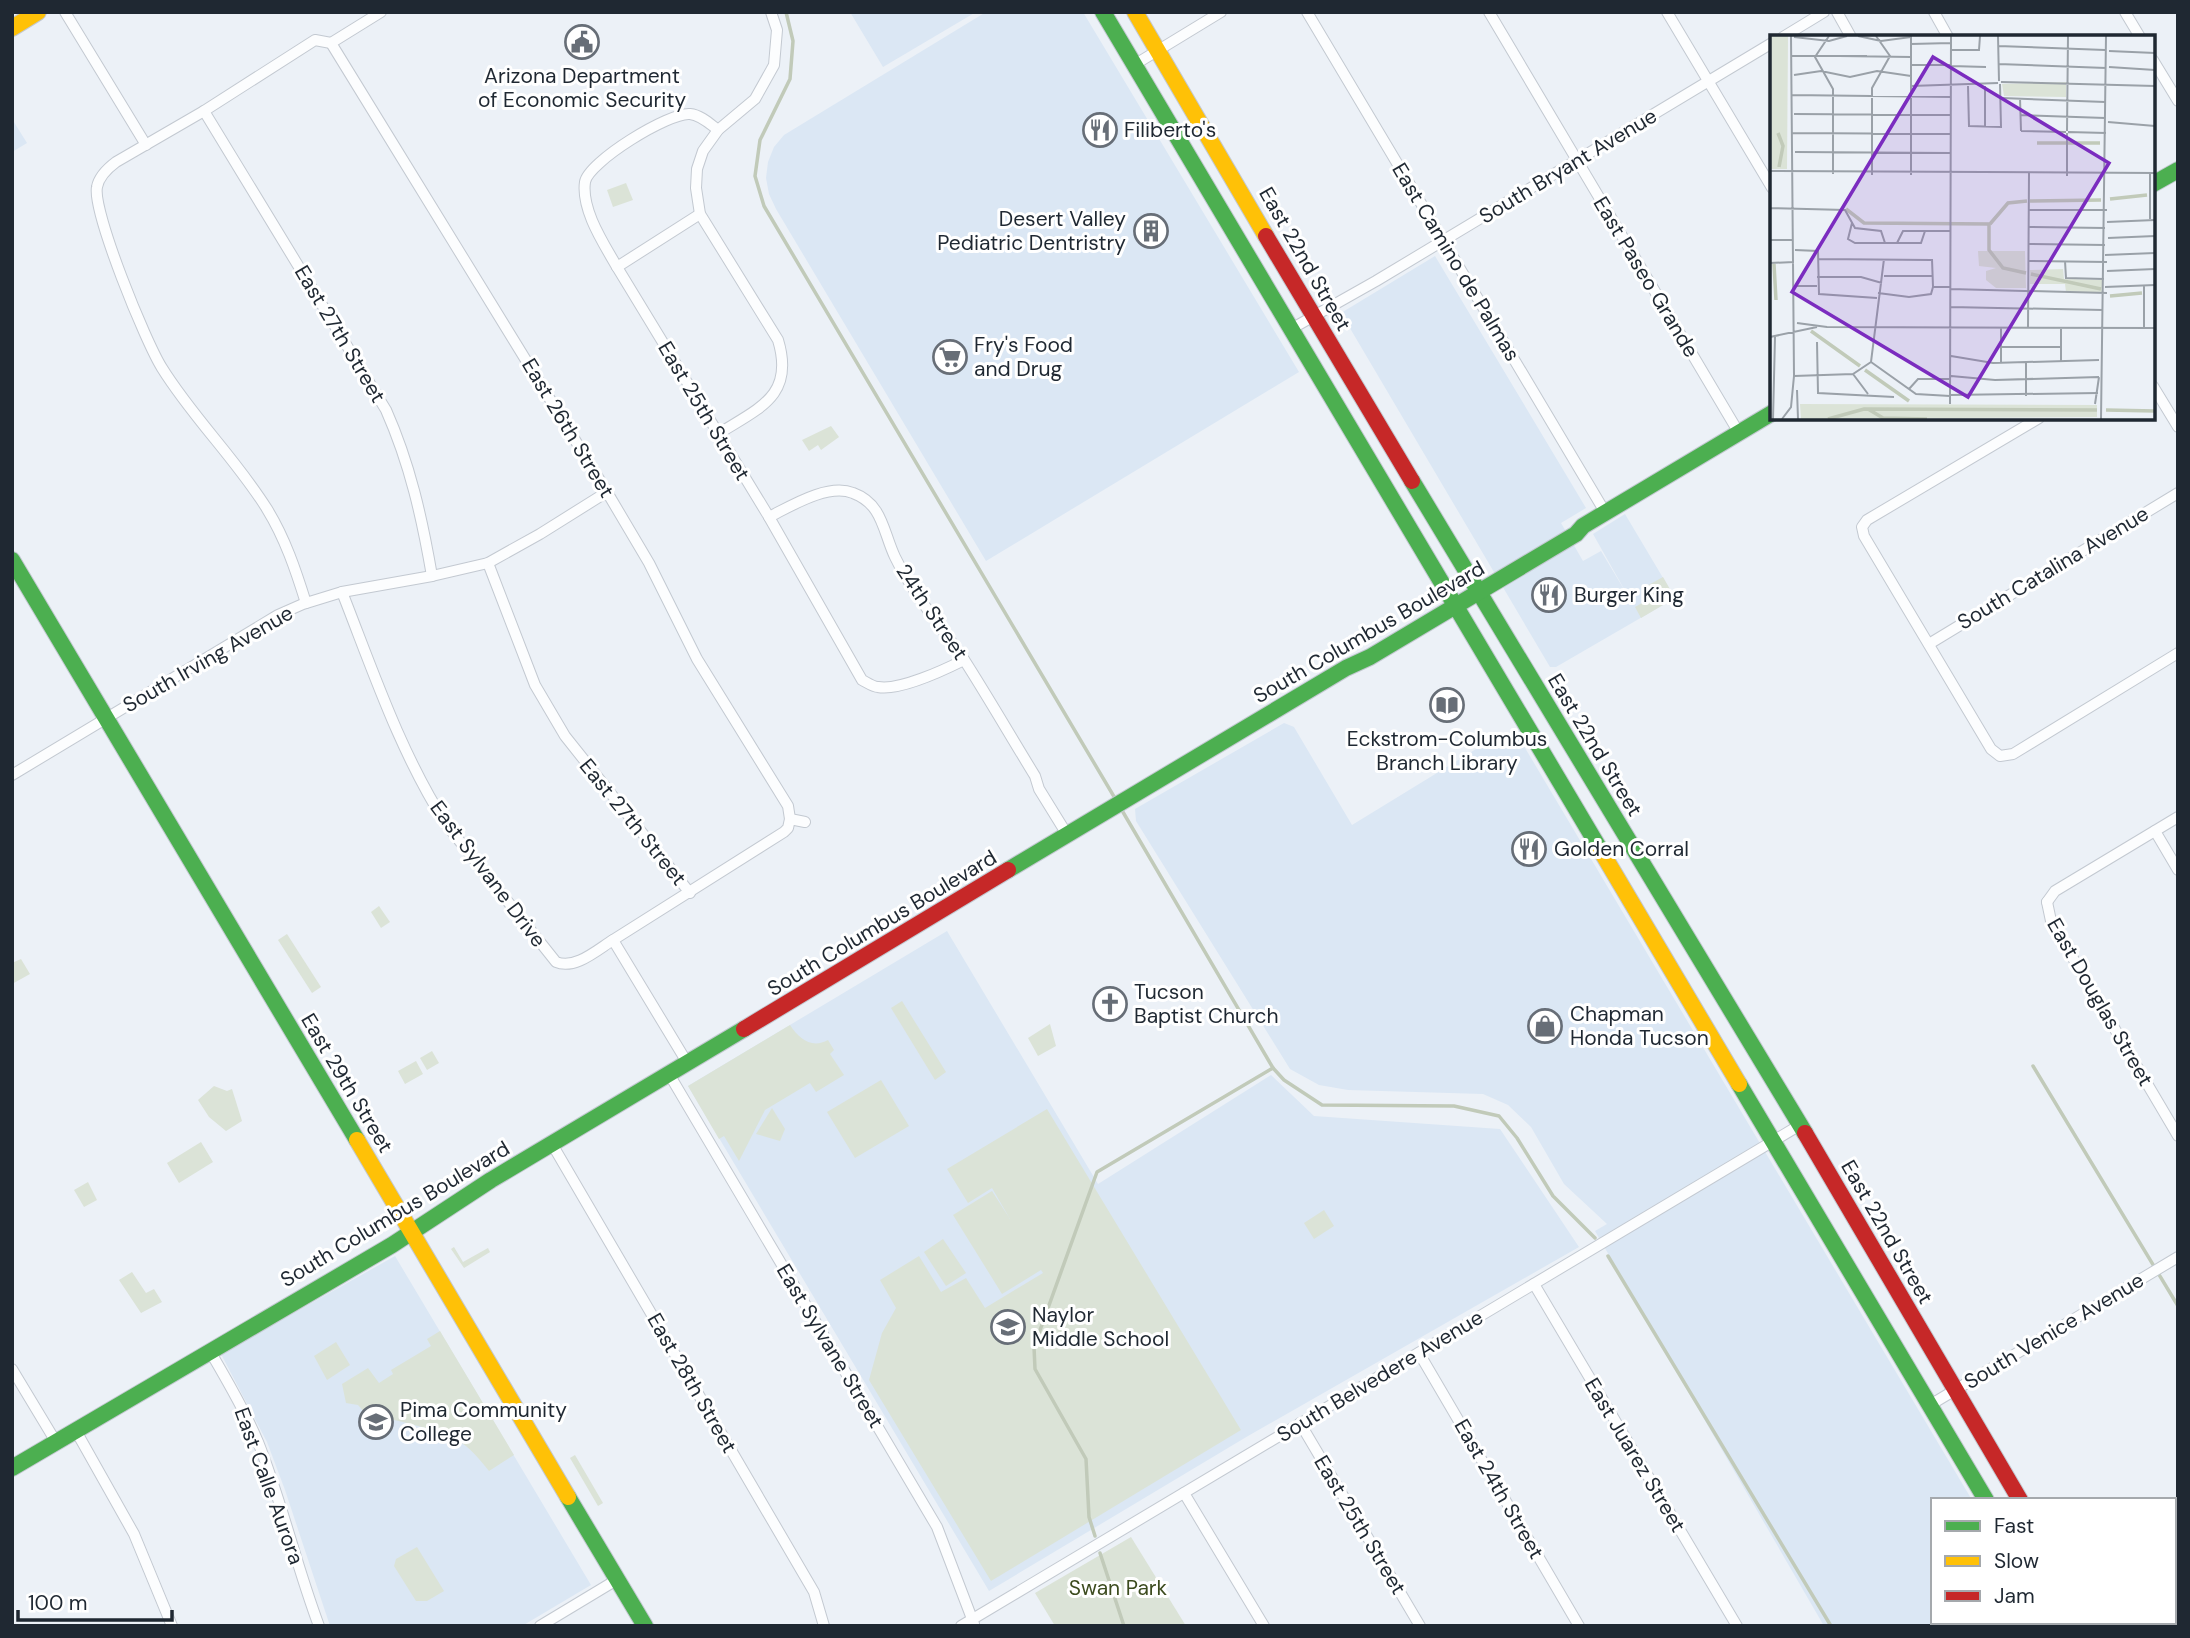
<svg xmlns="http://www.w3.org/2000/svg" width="2190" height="1638" font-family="'DM Sans',sans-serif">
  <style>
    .built { fill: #dbe7f4 }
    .green { fill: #dbe3d7 }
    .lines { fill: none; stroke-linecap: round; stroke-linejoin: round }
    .stream { stroke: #c1cab9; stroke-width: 3.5 }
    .street-casing { stroke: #c3c9d1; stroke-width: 12 }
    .fast-casing { stroke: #c3c9d1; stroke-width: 18 }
    .slow-casing { stroke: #c3c9d1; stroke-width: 18 }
    .jam-casing { stroke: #c3c9d1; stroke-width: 18 }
    .street { stroke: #fcfdfe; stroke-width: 10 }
    .fast { stroke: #4caf50; stroke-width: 16 }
    .slow { stroke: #ffc107; stroke-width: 16 }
    .jam { stroke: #c62828; stroke-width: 16 }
    .labels { text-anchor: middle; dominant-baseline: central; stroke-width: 6; stroke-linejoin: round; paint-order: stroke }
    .poi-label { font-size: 21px; fill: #1f2832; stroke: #fff; text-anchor: start }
    .street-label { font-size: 21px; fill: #1f2832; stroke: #fff }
    .park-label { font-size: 21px; fill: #3c4b1e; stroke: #fff }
    .inset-river { fill: none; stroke: #c1cab9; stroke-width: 3.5 }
    .inset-road { fill: none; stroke: #9aa1a8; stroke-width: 2 }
    .view { fill: #7b2cbf; fill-opacity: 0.15; stroke: #7b2cbf; stroke-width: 3.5 }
    .inset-edge { fill: none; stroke: #1f2832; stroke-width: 3.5 }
  </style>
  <rect width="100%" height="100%" fill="#ecf1f7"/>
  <!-- built -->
  <g class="built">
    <polygon points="850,12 976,12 883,67"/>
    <polygon points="986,12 1083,12 1299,372 986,561 776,209 769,194 766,178 768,162 774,147 784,135"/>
    <polygon points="12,119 27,143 12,152"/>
    <polygon points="1435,256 1586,508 1561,523 1583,561 1601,551 1628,596 1593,534 1625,514 1675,598 1556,667 1550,667 1341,313"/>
    <polygon points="1284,723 1294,727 1352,825 1499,735 1515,731 1972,1500 1933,1500 1933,1622 2045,1622 2047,1626 1824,1626 1595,1231 1607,1224 1564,1184 1531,1127 1508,1105 1483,1094 1348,1090 1319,1085 1290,1069 1136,821 1135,809"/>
    <polygon points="947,931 1098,1184 1271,1075 1314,1116 1500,1129 1579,1247 1248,1436 989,1591 688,1086"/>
    <polygon points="395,1256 591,1585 522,1626 330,1626 285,1490 267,1442 221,1354"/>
  </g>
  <!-- green -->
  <g class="green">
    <polygon points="626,183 633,200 613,207 607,190"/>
    <polygon points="831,426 839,437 821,450 818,445 809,451 802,440"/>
    <polygon points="1663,577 1675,598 1641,618 1635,607 1649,599 1643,588"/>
    <polygon points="379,906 390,922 381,928 371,912"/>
    <polygon points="287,934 321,987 312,993 278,940"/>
    <polygon points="21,959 30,974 12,984 12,963"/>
    <polygon points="902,1001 946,1072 935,1080 891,1008"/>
    <polygon points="1050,1024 1056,1046 1038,1056 1028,1038"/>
    <path d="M790,1025C799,1039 812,1049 828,1040L834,1050L830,1054L844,1075L816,1092L810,1083L765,1110L739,1161L724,1136L719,1139L688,1086Z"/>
    <polygon points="432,1051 439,1063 427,1070 420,1058"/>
    <polygon points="416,1061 423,1074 405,1084 398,1071"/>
    <polygon points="881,1080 909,1126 855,1158 827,1112"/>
    <polygon points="214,1086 227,1091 232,1089 242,1121 226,1131 209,1117 198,1100"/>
    <polygon points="772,1108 785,1129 780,1141 756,1134"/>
    <polygon points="1047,1109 1241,1430 991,1581 869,1380 882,1333 896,1308 880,1280 919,1256 941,1292 966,1278 985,1308 1043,1273 1041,1270 1002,1294 953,1215 992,1191 1010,1219 992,1188 968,1203 947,1169"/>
    <polygon points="201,1142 213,1162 179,1183 167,1163"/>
    <polygon points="88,1182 97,1200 84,1207 74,1190"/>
    <polygon points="1324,1210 1334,1226 1314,1239 1304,1223"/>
    <polygon points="943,1239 966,1273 946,1286 924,1252"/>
    <polygon points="454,1247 463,1262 488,1248 490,1252 464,1268 451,1249"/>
    <polygon points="132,1272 146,1293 154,1289 162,1302 141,1313 119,1280"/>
    <path d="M440,1331L514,1455L489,1471C480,1460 470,1447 457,1440C430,1426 394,1421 365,1413L358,1405L346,1403L342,1384L368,1368L379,1383L393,1374L391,1370L431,1346L427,1339Z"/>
    <polygon points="336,1342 350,1365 327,1380 314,1356"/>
    <polygon points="575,1455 603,1503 598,1506 570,1458"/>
    <polygon points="1131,1537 1186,1626 1055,1626 1035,1593"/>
    <polygon points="417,1547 444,1591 427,1601 416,1601 394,1566 396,1559"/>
  </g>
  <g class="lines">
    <!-- stream -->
    <g class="stream">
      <polyline points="786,12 793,41 790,79 760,140 755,176 764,206 1116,800"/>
      <polyline points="2033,1066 2178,1306"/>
      <polyline points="1273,1068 1284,1080 1322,1105 1454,1106 1499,1116 1517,1138 1553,1196 1595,1238"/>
      <polyline points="1608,1256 1831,1626"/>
      <polyline points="1095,1536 1089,1517 1086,1459 1035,1369 1034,1347 1097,1172 1273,1068 1120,807"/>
      <polyline points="1100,1553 1124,1626"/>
    </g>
    <!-- street casing -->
    <g class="street-casing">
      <g id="street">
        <polyline points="65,12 146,145"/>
        <polyline points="1307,12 1605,512"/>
        <polyline points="1489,12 1739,433"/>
        <polyline points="1667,12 1772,188"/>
        <polyline points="1837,12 1851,37"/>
        <polyline points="1934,12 1948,37"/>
        <polyline points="2125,12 2140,37"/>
        <polyline points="1783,37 1824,12"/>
        <polyline points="331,43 607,492 649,563 697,659 788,806 790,819"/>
        <polyline points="331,43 381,12"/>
        <polyline points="2153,60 2178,101"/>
        <polyline points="1134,65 1221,12"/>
        <path d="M204,111L386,410C410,464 422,518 432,576"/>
        <path d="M718,130C710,124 701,115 690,114C669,112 588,162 585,182C581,210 604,244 617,267L769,517L862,680C866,682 873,687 878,687C899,691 944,670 964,660"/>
        <polyline points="617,267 700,214"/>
        <polyline points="1291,329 1376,281 1772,43"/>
        <polyline points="2153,386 2178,427"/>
        <polyline points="2039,418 1867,520 1862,527 1864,536 1991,749 2000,756 2013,754 2178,653"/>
        <path d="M718,434C759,408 795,396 778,340L700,214L696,188L697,169L703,151L718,130L755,99L774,65L777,30L771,12"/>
        <path d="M769,517C791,506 828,483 853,493C883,504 883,532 895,557C913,594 940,625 963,658C988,697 1011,737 1035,776L1039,789L1068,836"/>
        <polyline points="488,563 535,685 565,736 690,893"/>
        <path d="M342,592C373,671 400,752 446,824L556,962C575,970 597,950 613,940L688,1064"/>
        <path d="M306,603C296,571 285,538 267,509C236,459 193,418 162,368C146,343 92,211 97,187C99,176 108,168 116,162L204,111L315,40L331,43"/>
        <polyline points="1929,644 2178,493"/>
        <polyline points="12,775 278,615 303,604 342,592 432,576 488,563 540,534 607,492"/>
        <polyline points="2155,831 2178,870"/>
        <polyline points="2047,902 2051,921 2178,1136"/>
        <polyline points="2047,902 2055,891 2178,817"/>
        <polyline points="613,940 784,832 788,828 790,819 805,822"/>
        <polyline points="669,1074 937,1527 974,1624"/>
        <polyline points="552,1144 814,1592 824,1626"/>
        <polyline points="1534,1284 1737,1626"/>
        <path d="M210,1351C227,1381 245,1410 258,1442C282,1502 296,1565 319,1626"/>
        <polyline points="1419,1353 1579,1626"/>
        <polyline points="12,1369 56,1442"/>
        <polyline points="1930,1405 2178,1257"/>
        <polyline points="1300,1423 1420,1626"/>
        <polyline points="76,1431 134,1534 172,1626"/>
        <polyline points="1184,1493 1264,1626"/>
        <polyline points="540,1626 618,1579"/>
        <polyline points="961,1626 1800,1125"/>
      </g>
    </g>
    <!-- fast casing -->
    <g class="fast-casing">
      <g id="fast">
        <polyline points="1103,12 1601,851"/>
        <polyline points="2153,184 2178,170"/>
        <polyline points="1412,481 1805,1133"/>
        <polyline points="12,560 357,1140"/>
        <polyline points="1008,870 1346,668 1370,657 1576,534 1583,526 1772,413"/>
        <polyline points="1739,1084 1986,1500"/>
        <polyline points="12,1468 392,1245 491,1180 744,1029"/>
        <polyline points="568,1497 645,1626"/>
        <polyline points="2174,1607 2178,1605"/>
        <polyline points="2059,1622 2061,1626"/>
        <polyline points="2091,1622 2093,1626"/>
        <polyline points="2143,1626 2149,1622"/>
      </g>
    </g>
    <!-- slow casing -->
    <g class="slow-casing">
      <g id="slow">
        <polyline points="1135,12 1266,236"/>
        <polyline points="12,28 38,12"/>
        <polyline points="1601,851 1739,1084"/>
        <polyline points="357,1140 568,1497"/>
      </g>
    </g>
    <!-- jam casing -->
    <g class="jam-casing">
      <g id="jam">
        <polyline points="1266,236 1412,481"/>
        <polyline points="744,1029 1008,870"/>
        <polyline points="1805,1133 2020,1500"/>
      </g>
    </g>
    <!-- street -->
    <use href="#street" class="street"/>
    <!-- fast -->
    <use href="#fast" class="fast"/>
    <!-- slow -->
    <use href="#slow" class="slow"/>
    <!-- jam -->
    <use href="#jam" class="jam"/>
  </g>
  <!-- icons -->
  <defs>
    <g id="civic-ring" transform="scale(1.75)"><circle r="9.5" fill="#fff" stroke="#676e77" stroke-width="1.5"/><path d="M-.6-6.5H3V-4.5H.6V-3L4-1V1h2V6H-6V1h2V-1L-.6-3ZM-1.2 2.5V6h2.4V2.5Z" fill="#676e77"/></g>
    <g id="restaurant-ring" transform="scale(1.75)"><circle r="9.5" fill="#fff" stroke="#676e77" stroke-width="1.5"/><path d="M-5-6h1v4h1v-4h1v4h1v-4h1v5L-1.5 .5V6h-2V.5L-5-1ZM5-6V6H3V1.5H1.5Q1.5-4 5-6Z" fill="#676e77"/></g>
    <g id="building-ring" transform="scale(1.75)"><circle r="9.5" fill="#fff" stroke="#676e77" stroke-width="1.5"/><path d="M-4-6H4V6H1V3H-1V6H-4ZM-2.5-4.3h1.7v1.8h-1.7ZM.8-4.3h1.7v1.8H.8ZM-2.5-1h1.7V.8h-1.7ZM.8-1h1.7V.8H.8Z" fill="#676e77"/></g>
    <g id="supermarket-ring" transform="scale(1.75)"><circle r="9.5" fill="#fff" stroke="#676e77" stroke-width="1.5"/><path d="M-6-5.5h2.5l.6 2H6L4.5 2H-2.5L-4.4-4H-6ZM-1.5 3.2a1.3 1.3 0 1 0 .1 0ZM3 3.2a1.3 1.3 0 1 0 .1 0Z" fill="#676e77"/></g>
    <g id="library-ring" transform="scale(1.75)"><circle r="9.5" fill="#fff" stroke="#676e77" stroke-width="1.5"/><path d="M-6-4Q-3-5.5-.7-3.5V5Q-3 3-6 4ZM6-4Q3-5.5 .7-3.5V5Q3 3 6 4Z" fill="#676e77"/></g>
    <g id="church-ring" transform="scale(1.75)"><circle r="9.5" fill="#fff" stroke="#676e77" stroke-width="1.5"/><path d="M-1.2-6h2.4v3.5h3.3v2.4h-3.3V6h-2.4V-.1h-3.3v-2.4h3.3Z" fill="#676e77"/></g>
    <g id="shop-ring" transform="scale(1.75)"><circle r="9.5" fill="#fff" stroke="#676e77" stroke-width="1.5"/><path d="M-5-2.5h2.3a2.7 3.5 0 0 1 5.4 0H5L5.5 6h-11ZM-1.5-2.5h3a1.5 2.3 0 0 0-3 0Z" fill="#676e77"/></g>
    <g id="school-ring" transform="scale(1.75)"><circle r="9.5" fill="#fff" stroke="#676e77" stroke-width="1.5"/><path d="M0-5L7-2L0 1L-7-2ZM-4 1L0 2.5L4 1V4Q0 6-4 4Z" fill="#676e77"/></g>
    <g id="university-ring" transform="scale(1.75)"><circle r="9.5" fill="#fff" stroke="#676e77" stroke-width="1.5"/><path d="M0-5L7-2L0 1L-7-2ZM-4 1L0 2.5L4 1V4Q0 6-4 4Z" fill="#676e77"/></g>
  </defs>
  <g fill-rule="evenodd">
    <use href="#civic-ring" x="582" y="42"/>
    <use href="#restaurant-ring" x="1100" y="130"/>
    <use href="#building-ring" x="1151" y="231"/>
    <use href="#supermarket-ring" x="950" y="357"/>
    <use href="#restaurant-ring" x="1549" y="595"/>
    <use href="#library-ring" x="1447" y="705"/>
    <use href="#restaurant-ring" x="1529" y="849"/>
    <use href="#church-ring" x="1110" y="1004"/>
    <use href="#shop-ring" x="1545" y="1026"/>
    <use href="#school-ring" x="1008" y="1327"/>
    <use href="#university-ring" x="376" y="1422"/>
  </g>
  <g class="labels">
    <!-- poi labels -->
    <g class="poi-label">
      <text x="582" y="76" text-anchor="middle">Arizona Department<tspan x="582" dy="24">of Economic Security</tspan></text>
      <text x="1124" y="130">Filiberto's</text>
      <text x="1126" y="219" text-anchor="end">Desert Valley<tspan x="1126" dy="24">Pediatric Dentristry</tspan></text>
      <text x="974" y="345">Fry's Food<tspan x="974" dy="24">and Drug</tspan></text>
      <text x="1574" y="595">Burger King</text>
      <text x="1447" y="739" text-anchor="middle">Eckstrom-Columbus<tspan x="1447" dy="24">Branch Library</tspan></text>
      <text x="1554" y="849">Golden Corral</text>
      <text x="1134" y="992">Tucson<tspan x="1134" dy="24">Baptist Church</tspan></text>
      <text x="1570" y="1014">Chapman<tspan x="1570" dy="24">Honda Tucson</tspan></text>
      <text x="1032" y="1315">Naylor<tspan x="1032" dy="24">Middle School</tspan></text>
      <text x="400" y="1410">Pima Community<tspan x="400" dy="24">College</tspan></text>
    </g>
    <!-- street labels -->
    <g class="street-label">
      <text transform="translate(1568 166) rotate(-31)">South Bryant Avenue</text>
      <text transform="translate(1305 259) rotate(60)">East 22nd Street</text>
      <text transform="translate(1456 262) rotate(59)">East Camino de Palmas</text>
      <text transform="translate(1646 277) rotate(59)">East Paseo Grande</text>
      <text transform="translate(340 334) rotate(59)">East 27th Street</text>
      <text transform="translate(704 411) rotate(59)">East 25th Street</text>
      <text transform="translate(568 428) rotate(59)">East 26th Street</text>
      <text transform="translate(2053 568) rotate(-31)">South Catalina Avenue</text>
      <text transform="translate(932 612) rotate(56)">24th Street</text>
      <text transform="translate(1369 632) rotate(-30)">South Columbus Boulevard</text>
      <text transform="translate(208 659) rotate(-30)">South Irving Avenue</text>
      <text transform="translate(1595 745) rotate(59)">East 22nd Street</text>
      <text transform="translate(633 822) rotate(51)">East 27th Street</text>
      <text transform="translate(488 874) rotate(53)">East Sylvane Drive</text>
      <text transform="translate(882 923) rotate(-31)">South Columbus Boulevard</text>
      <text transform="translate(2100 1002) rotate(60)">East Douglas Street</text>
      <text transform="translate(347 1083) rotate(59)">East 29th Street</text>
      <text transform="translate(395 1214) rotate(-31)">South Columbus Boulevard</text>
      <text transform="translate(1887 1232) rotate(60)">East 22nd Street</text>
      <text transform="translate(2054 1331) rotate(-31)">South Venice Avenue</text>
      <text transform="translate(830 1346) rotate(59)">East Sylvane Street</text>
      <text transform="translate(1380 1376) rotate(-31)">South Belvedere Avenue</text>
      <text transform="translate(692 1383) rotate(60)">East 28th Street</text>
      <text transform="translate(1635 1455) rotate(59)">East Juarez Street</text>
      <text transform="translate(269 1486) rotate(70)">East Calle Aurora</text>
      <text transform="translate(1499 1489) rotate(60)">East 24th Street</text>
      <text transform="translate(1360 1525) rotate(59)">East 25th Street</text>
    </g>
    <!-- park labels -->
    <g class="park-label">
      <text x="1118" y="1588">Swan Park</text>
    </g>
  </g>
  <!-- overview -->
  <g transform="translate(1770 35)">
    <rect width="385" height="385" fill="#ecf1f7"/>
    <path d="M0,1H18L17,134H0ZM296,47V62L234,61L232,49ZM208,216H255L256,253H226L216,245V236L226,233L209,231ZM293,234L294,244L333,245V257H296L295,249H260V235ZM30,369L327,370V382L31,384Z" fill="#dbe3d7"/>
    <path class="inset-river" d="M8,98L13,111L9,132M267,108H330M340,164L377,160M260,166L331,165M76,174L94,188L219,189V215L233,233L256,238M220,189L238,168L257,166M4,229L6,265M261,239L331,254M340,261L372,258M41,296L90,331M95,335L139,366M98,374L113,383L157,384M336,375L385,376M58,384L94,374L327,375"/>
    <path class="inset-road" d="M59,1L45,22L63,54V139M88,1L111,6L141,2M228,1L229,46M24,2L59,6L77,1M141,9L181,8M228,11L335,15M181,15H209L210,1M339,16L385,18M22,21H97M69,21L141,22M228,29L336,33M141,30H181M181,31L216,32M339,32L385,35M24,40L51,36L80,42L107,36L141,41M231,47L385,51M141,51L228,48M198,51L199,91L231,92L230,49M215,51V92M21,60L181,62M232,63L335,67M250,63L251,96M24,79L181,80M250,80L335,83M338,87L385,91M251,96L296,97M297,96L298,1M298,97L336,98M22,98L181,99M25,117L181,118M0,136L385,138M102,140V53L120,21L106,1M141,140V1M297,141V98M0,159V205M0,173L75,175L85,193L111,196L115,208M259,175H337M380,184V138M337,187L385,185M82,188L78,204L85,208H151L155,196M259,192L335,193M338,203L385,201M0,205H22M127,208L133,196H180M258,209L335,210M25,215L48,216L49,259L107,263M335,220L385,218M48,224L161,225M162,224L163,252M258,226L337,227M295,226L296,243L334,244M0,228L24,227M337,236L385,234M114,241H162M47,242H91L112,248M374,250V293M23,251H47M335,252L385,250M180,254L337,258M108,258L139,262L161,259L163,252H180M180,272L333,275M27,288L57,292M56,292L385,293M231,292V328M258,293L259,138M291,293V328M0,302L47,292M47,307L48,358L124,362M231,312H291M181,321L223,328L329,325M101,327L146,359L180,361M83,339L98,359M24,341L83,339L101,327L114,224M181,341L225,345L329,342M139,354L148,344H180M27,355L28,384M180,360L328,358M256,361V328M180,369L181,1M325,369L329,342M3,384L5,302M12,384L21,372L24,341L21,1M331,384L336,1"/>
    <path class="view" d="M163,22L339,128L198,362L22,257Z"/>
    <rect width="385" height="385" class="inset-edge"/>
  </g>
  <!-- border -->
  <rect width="2190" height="1638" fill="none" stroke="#1f2832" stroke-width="28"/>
  <!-- legend -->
  <rect x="1931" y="1498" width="245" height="126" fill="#ffffff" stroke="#a5a9ad" stroke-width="2"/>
  <rect x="1945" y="1521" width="35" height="10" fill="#4caf50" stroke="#a5a9ad" stroke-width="2"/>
  <text x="1994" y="1533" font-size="21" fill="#1f2832">Fast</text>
  <rect x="1945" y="1556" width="35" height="10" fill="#ffc107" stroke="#a5a9ad" stroke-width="2"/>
  <text x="1994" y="1568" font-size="21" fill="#1f2832">Slow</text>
  <rect x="1945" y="1591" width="35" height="10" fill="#c62828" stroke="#a5a9ad" stroke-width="2"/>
  <text x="1994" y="1603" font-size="21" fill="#1f2832">Jam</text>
  <!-- scale -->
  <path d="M18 1610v10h154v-10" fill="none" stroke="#1f2832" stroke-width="3.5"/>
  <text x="28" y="1610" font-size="21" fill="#1f2832" stroke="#ffffff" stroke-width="5" paint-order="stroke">100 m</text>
</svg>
